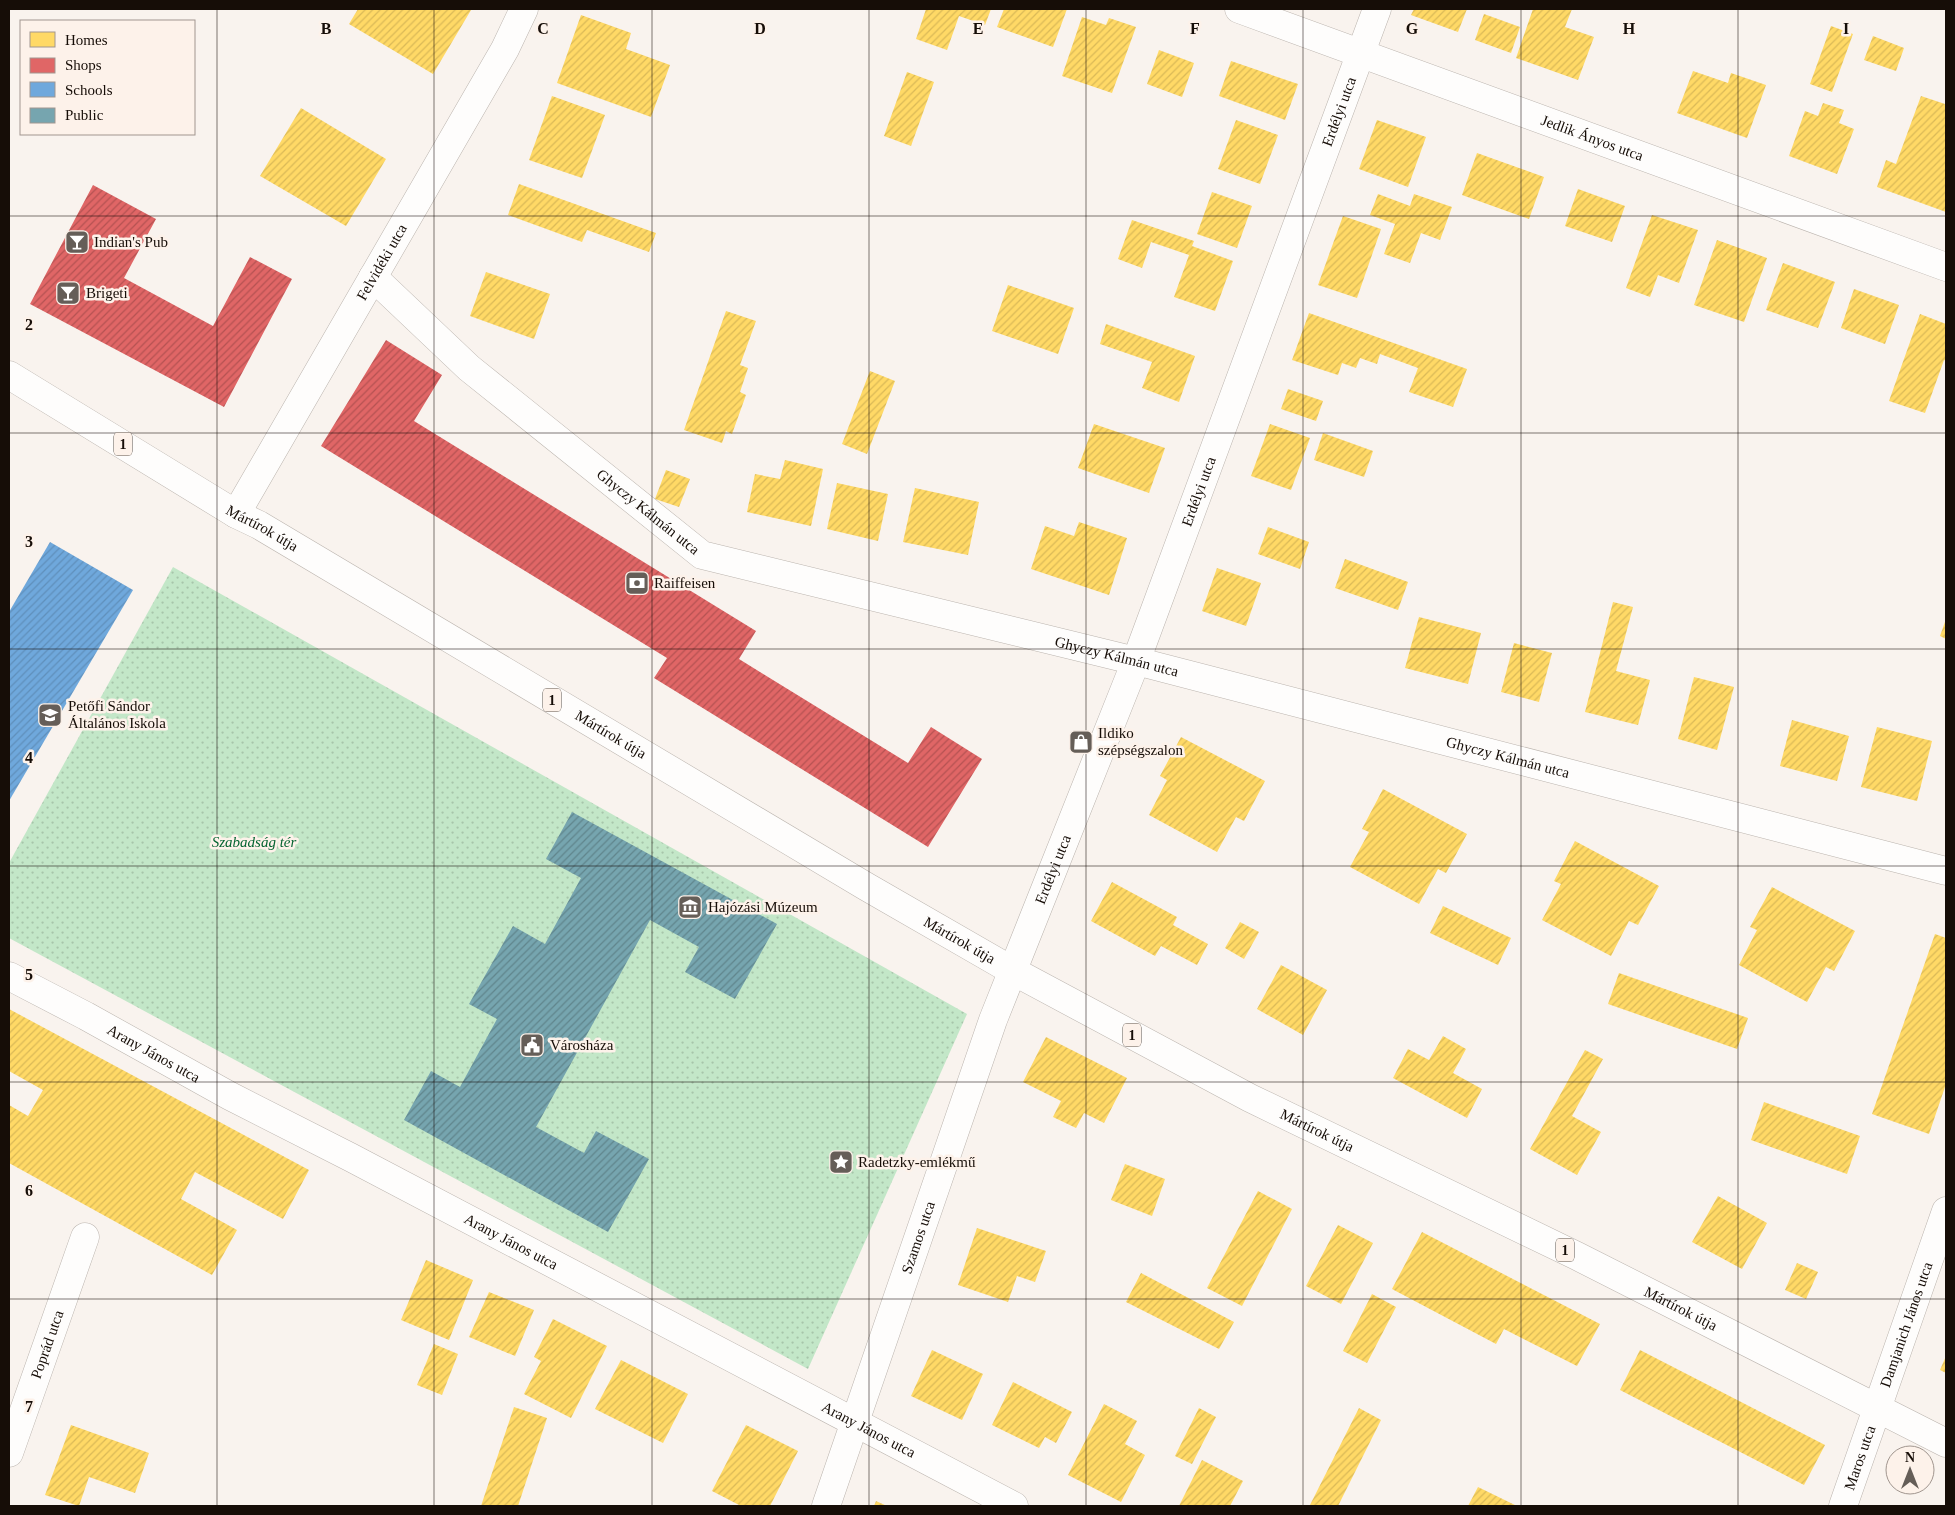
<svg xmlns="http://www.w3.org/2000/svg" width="1955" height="1515" font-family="Georgia,serif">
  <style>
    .park { fill: url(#park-dots) }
    .homes { fill: url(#homes-hatch) }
    .shops { fill: url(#shops-hatch) }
    .schools { fill: url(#schools-hatch) }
    .public { fill: url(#public-hatch) }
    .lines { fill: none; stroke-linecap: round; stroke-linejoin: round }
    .minor-casing { stroke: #bbb4ae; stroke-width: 29 }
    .major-casing { stroke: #bbb4ae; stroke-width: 29 }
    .minor { stroke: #fefdfc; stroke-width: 28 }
    .major { stroke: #fefdfc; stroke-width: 28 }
    .grid { fill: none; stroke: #160d07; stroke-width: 1; stroke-opacity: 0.55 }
    .labels { text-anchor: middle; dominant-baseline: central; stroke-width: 5; stroke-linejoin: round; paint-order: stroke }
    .shield { fill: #fdf2ea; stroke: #5b524b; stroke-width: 1 }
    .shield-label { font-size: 14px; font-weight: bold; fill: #160d07 }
    .street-label { font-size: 15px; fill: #160d07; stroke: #fdf2ea }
    .poi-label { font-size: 15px; fill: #160d07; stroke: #fdf2ea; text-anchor: start }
    .park-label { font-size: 15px; font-style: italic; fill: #066532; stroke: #fdf2ea }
    .grid-label { font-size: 16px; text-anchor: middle; font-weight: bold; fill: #160d07; stroke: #fdf2ea; stroke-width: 5; stroke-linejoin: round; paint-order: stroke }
  </style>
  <defs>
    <pattern id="park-dots" width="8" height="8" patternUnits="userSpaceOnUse" patternTransform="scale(1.25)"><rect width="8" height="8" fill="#c3e7c8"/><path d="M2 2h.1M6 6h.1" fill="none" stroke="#a7c5aa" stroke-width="1.8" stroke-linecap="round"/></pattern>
    <pattern id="homes-hatch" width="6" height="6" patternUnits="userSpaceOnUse" patternTransform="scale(1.25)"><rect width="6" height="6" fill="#ffd966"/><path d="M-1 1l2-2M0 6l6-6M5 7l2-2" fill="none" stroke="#dab957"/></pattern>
    <pattern id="shops-hatch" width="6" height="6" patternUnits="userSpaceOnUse" patternTransform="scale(1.25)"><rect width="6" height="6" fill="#e06666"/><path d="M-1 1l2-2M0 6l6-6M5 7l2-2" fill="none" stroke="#b55252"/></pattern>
    <pattern id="schools-hatch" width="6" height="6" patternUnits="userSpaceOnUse" patternTransform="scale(1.25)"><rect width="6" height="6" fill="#6fa8dc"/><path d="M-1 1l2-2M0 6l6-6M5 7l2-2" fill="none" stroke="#5f8fbb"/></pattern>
    <pattern id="public-hatch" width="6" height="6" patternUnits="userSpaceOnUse" patternTransform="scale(1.25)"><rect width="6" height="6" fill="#76a5af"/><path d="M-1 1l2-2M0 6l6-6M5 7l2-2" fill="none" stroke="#60858c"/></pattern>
  </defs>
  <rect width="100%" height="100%" fill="#f9f3ee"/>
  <!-- park -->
  <polygon class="park" points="173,567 967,1014 808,1369 9,938 9,863"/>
  <!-- homes -->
  <g class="homes">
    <polygon points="358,9 468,9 471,10 433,74 349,24"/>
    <polygon points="926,9 991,9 985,25 959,16 947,50 916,39"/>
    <polygon points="1004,9 1067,9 1053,47 997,27"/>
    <polygon points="1414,9 1467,9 1458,32 1411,15"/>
    <polygon points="1533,9 1572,9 1565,27 1594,37 1578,80 1516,58"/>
    <polygon points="1484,14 1520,27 1511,53 1475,40"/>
    <polygon points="581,15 631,33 626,49 670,65 651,117 557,83"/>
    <polygon points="1082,17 1106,25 1109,18 1136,27 1112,93 1062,76"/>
    <polygon points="1831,26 1853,34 1832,92 1810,84"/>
    <polygon points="1873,36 1904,48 1896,71 1864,60"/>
    <polygon points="1159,50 1194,63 1182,97 1147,84"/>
    <polygon points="1231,61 1298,84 1285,120 1219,96"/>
    <polygon points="1693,71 1728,83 1731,73 1766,85 1747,138 1677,113"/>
    <polygon points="907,72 934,82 911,146 884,136"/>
    <polygon points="552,96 605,115 582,178 529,160"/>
    <polygon points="1921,96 1945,104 1946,101 1946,212 1877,187 1886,160 1896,164"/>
    <polygon points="1823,103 1844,110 1839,123 1854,129 1837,174 1789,156 1805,111 1818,116"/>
    <polygon points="301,108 386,159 346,226 260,176"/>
    <polygon points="1236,120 1278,135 1260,184 1218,169"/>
    <polygon points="1377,120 1426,137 1408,187 1359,169"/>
    <polygon points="1477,153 1544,177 1529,219 1462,195"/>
    <polygon points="519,184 656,233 649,252 587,230 582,242 508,215"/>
    <polygon points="1578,189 1625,206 1612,242 1565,226"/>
    <polygon points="1212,192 1252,206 1237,248 1197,234"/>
    <polygon points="1378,194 1410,206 1414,194 1452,207 1440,240 1421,233 1410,263 1384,254 1395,224 1370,215"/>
    <polygon points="1652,215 1698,230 1679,283 1658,275 1650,297 1626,288"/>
    <polygon points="1343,216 1381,229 1357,298 1318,285"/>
    <polygon points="1132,220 1194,241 1192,246 1233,261 1215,311 1174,297 1189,255 1151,242 1142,268 1118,259"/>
    <polygon points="1717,240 1767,258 1744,322 1694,305"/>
    <polygon points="1783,263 1835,282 1818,328 1766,310"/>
    <polygon points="486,272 550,294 534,339 470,316"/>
    <polygon points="1008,285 1074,308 1058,354 992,331"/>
    <polygon points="1854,289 1899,305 1885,344 1841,328"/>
    <polygon points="726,311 756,321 740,365 748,368 740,392 746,395 732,434 726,431 722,443 684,430"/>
    <polygon points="1309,313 1467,369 1453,407 1409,392 1418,368 1380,354 1377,364 1360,358 1356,368 1342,363 1338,375 1292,360"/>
    <polygon points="1920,314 1946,324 1946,361 1944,360 1925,413 1889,401"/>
    <polygon points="1106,324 1195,356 1179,402 1142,388 1152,362 1100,344"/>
    <polygon points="870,371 895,381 867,454 842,444"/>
    <polygon points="1288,389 1323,401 1316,421 1281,409"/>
    <polygon points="1094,424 1165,448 1149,493 1078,468"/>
    <polygon points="1270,424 1310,438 1291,490 1251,476"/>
    <polygon points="1323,433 1373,451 1364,477 1314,460"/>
    <polygon points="785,460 823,469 811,526 747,512 755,474 780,479"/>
    <polygon points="666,470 690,479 679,507 655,499"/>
    <polygon points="837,483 888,494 878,541 827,529"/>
    <polygon points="915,488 979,502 968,555 903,542"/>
    <polygon points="1079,522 1127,538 1109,595 1031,569 1045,526 1074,536"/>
    <polygon points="1268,527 1309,542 1300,569 1258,554"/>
    <polygon points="1345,559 1408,582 1398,610 1335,588"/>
    <polygon points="1217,568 1261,583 1246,626 1202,611"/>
    <polygon points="1613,602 1633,607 1616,671 1650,680 1638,725 1585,712"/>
    <polygon points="1419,617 1481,633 1468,684 1405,668"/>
    <polygon points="1946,619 1946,639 1940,636"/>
    <polygon points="1514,643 1552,653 1539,702 1501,692"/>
    <polygon points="1694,677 1734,687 1717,750 1678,739"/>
    <polygon points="1792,720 1849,736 1837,781 1780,766"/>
    <polygon points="1877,727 1932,741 1917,801 1861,787"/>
    <polygon points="1181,737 1265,781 1244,821 1236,817 1217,852 1149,815 1167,780 1160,776"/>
    <polygon points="1383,789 1467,834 1446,873 1438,869 1419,904 1350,867 1369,832 1362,829"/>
    <polygon points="1575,841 1659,886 1638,925 1629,921 1611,956 1542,920 1561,884 1554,881"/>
    <polygon points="1112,882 1177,917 1173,925 1208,944 1197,965 1161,946 1155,956 1091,921"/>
    <polygon points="1772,887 1855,931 1834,971 1826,967 1807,1002 1739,965 1757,930 1750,927"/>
    <polygon points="1443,906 1511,938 1498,965 1430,933"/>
    <polygon points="1240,922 1259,932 1244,959 1225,948"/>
    <polygon points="1935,934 1946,938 1946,1084 1929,1134 1872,1114"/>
    <polygon points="1281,965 1327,990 1303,1035 1257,1009"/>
    <polygon points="1619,973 1748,1018 1737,1049 1608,1004"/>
    <polygon points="9,1009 309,1170 283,1219 195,1172 181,1199 237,1230 212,1275 9,1163 9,1105 28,1116 43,1090 9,1071"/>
    <polygon points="1443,1036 1466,1049 1453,1073 1482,1089 1467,1118 1393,1078 1408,1049 1429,1060"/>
    <polygon points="1046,1037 1127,1078 1104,1123 1084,1113 1076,1128 1053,1117 1061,1101 1023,1082"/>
    <polygon points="1585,1050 1603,1059 1572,1116 1601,1132 1577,1175 1530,1149"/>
    <polygon points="1764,1102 1860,1136 1847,1174 1751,1140"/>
    <polygon points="1125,1164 1165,1179 1152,1216 1111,1200"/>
    <polygon points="1258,1191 1292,1209 1242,1306 1207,1288"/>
    <polygon points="1718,1196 1767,1223 1742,1269 1692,1242"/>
    <polygon points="1338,1225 1373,1243 1341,1304 1306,1286"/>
    <polygon points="977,1228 1046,1251 1035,1282 1017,1276 1008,1302 958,1285"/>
    <polygon points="1422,1232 1600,1324 1577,1366 1504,1329 1496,1344 1392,1289"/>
    <polygon points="426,1260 473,1280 449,1340 401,1320"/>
    <polygon points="1797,1263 1818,1272 1806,1299 1785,1290"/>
    <polygon points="1141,1273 1234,1322 1219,1349 1126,1302"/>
    <polygon points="489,1292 534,1310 515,1356 469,1337"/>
    <polygon points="1372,1294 1396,1307 1367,1363 1343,1351"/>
    <polygon points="553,1319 607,1346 571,1418 524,1394 541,1361 534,1357"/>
    <polygon points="434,1344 458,1354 442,1395 417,1385"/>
    <polygon points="932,1350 983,1374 962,1420 911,1396"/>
    <polygon points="1640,1350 1825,1445 1804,1485 1620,1390"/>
    <polygon points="1946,1356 1946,1373 1940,1370"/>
    <polygon points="621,1360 688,1394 663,1443 595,1409"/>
    <polygon points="1013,1382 1072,1412 1056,1443 1045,1437 1039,1448 992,1425"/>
    <polygon points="1104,1404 1137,1421 1125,1444 1145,1455 1121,1502 1068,1475"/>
    <polygon points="514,1407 547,1418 518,1506 481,1506"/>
    <polygon points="1199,1408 1216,1417 1192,1464 1175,1456"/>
    <polygon points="1359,1408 1381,1420 1338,1506 1310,1505"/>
    <polygon points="71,1425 149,1453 135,1493 89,1477 79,1506 45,1495"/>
    <polygon points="746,1425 798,1451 770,1506 741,1506 712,1491"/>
    <polygon points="1202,1460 1243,1481 1230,1506 1179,1506"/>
    <polygon points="1478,1487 1517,1506 1468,1506"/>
    <polygon points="876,1501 887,1506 874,1506"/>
  </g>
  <!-- shops -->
  <g class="shops">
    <polygon points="93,185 156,219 124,278 213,326 250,257 292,279 224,407 30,304"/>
    <polygon points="386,340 442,375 414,421 756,631 739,659 908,763 931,727 982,759 928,847 654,678 667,658 321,446"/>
  </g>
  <!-- schools -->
  <polygon class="schools" points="50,542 133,590 9,801 9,612"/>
  <!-- public -->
  <polygon class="public" points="572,812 777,924 735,999 685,972 699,947 650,920 536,1127 584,1153 596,1131 649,1159 608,1232 404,1120 431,1071 460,1087 497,1019 469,1004 513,926 545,944 581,878 546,859"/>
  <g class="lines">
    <!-- minor casing -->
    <g class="minor-casing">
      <g id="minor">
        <path id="s1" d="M1239,9L1946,267"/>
        <path id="s2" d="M373,277L469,368L702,555L1136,661L1946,871"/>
        <path id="s3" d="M236,514L505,49L524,9"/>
        <path id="s4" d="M9,976L86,1016L230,1096L350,1157L1014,1506"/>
        <path id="s5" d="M9,1453L85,1237"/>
        <path id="s6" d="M826,1506L993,1020L1136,661L1377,9"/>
        <path id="s7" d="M1843,1506L1946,1211"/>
      </g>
    </g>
    <!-- major casing -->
    <g class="major-casing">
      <g id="major">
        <path id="s8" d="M9,375L236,514L259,525L867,887L1013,971L1250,1098L1577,1256L1946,1443"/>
      </g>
    </g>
    <!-- minor -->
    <use href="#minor" class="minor"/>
    <!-- major -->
    <use href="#major" class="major"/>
  </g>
  <!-- grid -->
  <path class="grid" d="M217,9V1506M434,9V1506M652,9V1506M869,9V1506M1086,9V1506M1303,9V1506M1521,9V1506M1738,9V1506M9,216H1946M9,433H1946M9,649H1946M9,866H1946M9,1082H1946M9,1299H1946"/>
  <!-- icons -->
  <defs>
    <g id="bar-square" transform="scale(1.25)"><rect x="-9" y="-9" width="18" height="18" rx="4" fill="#655e58" stroke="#fdf2ea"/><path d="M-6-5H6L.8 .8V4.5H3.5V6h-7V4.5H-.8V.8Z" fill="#fff"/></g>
    <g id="bank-square" transform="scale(1.25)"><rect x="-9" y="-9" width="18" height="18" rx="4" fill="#655e58" stroke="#fdf2ea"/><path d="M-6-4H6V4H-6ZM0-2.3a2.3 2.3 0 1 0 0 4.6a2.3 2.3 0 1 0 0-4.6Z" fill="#fff"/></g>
    <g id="school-square" transform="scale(1.25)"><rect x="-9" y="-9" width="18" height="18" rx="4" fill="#655e58" stroke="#fdf2ea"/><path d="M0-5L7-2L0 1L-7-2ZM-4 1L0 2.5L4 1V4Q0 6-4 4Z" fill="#fff"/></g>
    <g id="shop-square" transform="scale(1.25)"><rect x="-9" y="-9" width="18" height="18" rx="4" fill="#655e58" stroke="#fdf2ea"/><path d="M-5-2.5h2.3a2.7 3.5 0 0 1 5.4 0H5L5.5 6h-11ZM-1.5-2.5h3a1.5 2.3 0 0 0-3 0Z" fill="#fff"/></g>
    <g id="museum-square" transform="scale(1.25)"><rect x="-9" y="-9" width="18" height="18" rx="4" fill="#655e58" stroke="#fdf2ea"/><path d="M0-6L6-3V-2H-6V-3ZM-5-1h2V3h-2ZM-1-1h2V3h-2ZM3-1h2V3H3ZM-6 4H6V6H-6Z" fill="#fff"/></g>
    <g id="civic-square" transform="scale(1.25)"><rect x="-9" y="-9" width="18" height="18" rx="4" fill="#655e58" stroke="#fdf2ea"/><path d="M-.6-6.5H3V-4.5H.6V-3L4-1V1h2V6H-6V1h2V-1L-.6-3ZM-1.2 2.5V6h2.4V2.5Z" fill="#fff"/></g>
    <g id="sight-square" transform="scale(1.25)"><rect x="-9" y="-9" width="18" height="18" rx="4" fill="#655e58" stroke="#fdf2ea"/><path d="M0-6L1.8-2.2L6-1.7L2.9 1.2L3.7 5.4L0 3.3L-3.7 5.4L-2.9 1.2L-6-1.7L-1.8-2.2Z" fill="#fff"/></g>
  </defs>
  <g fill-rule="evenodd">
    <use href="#bar-square" x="77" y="242"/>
    <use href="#bar-square" x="68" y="293"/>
    <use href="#bank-square" x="637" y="583"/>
    <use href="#school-square" x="50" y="715"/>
    <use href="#shop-square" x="1081" y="742"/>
    <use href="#museum-square" x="690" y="907"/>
    <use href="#civic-square" x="532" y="1045"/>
    <use href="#sight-square" x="841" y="1162"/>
  </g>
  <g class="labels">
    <!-- shield labels -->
    <g class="shield">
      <rect x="114" y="432.5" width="18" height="23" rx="4"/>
      <rect x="543" y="688.5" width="18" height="23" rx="4"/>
      <rect x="1123" y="1023.5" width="18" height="23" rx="4"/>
      <rect x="1556" y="1238.5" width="18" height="23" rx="4"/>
    </g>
    <g class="shield-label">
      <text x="123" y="444">1</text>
      <text x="552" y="700">1</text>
      <text x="1132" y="1035">1</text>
      <text x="1565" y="1250">1</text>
    </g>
    <!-- street labels -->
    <g class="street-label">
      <text stroke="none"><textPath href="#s6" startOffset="1486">Erdélyi utca</textPath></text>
      <text stroke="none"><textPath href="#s1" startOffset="376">Jedlik Ányos utca</textPath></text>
      <text stroke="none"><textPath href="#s3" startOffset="291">Felvidéki utca</textPath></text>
      <text stroke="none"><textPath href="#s6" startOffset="1081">Erdélyi utca</textPath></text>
      <text stroke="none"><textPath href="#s2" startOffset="362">Ghyczy Kálmán utca</textPath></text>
      <text stroke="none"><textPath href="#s8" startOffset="296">Mártírok útja</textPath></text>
      <text stroke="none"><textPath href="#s2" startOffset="858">Ghyczy Kálmán utca</textPath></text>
      <text stroke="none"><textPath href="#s8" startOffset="701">Mártírok útja</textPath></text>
      <text stroke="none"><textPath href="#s2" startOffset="1262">Ghyczy Kálmán utca</textPath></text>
      <text stroke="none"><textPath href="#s6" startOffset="676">Erdélyi utca</textPath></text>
      <text stroke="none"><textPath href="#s8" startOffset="1106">Mártírok útja</textPath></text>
      <text stroke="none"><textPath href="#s4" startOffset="164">Arany János utca</textPath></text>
      <text stroke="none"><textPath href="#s8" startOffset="1511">Mártírok útja</textPath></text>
      <text stroke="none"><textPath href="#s6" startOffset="284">Szamos utca</textPath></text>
      <text stroke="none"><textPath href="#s4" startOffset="568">Arany János utca</textPath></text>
      <text stroke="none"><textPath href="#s8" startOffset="1916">Mártírok útja</textPath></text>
      <text stroke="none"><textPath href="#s7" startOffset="192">Damjanich János utca</textPath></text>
      <text stroke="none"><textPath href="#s5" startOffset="115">Poprád utca</textPath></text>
      <text stroke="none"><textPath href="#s4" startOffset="972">Arany János utca</textPath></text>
      <text stroke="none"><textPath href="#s7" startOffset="51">Maros utca</textPath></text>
    </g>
    <!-- poi labels -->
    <g class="poi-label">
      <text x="94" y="242">Indian's Pub</text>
      <text x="86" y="293">Brigeti</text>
      <text x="654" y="583">Raiffeisen</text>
      <text x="68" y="706">Petőfi Sándor<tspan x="68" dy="17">Általános Iskola</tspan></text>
      <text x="1098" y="733">Ildiko<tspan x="1098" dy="17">szépségszalon</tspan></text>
      <text x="708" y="907">Hajózási Múzeum</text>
      <text x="550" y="1045">Városháza</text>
      <text x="858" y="1162">Radetzky-emlékmű</text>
    </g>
    <!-- park labels -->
    <g class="park-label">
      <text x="254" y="842">Szabadság tér</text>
    </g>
  </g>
  <g class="grid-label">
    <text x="326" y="34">B</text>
    <text x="543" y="34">C</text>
    <text x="760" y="34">D</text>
    <text x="978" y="34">E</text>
    <text x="1195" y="34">F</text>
    <text x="1412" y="34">G</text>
    <text x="1629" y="34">H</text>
    <text x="1846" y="34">I</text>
    <text x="29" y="330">2</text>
    <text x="29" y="547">3</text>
    <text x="29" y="763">4</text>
    <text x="29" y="980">5</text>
    <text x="29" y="1196">6</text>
    <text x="29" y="1412">7</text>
  </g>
  <!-- border -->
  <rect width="1955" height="1515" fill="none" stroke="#160d07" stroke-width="20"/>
  <!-- legend -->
  <rect x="20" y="20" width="175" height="115" fill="#fdf2ea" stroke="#a1968f"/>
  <rect x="30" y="32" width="25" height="15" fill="#ffd966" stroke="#a1968f"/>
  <text x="65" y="45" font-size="15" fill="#160d07">Homes</text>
  <rect x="30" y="58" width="25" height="15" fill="#e06666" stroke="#a1968f"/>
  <text x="65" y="70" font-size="15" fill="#160d07">Shops</text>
  <rect x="30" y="82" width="25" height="15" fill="#6fa8dc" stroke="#a1968f"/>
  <text x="65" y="95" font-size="15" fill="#160d07">Schools</text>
  <rect x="30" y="108" width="25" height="15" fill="#76a5af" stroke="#a1968f"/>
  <text x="65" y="120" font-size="15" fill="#160d07">Public</text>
  <!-- north arrow -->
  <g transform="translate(1910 1470)"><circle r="24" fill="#fdf2ea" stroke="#a1968f"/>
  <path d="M0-4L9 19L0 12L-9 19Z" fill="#655e58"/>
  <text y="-8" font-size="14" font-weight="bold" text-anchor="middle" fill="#160d07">N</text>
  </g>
</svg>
